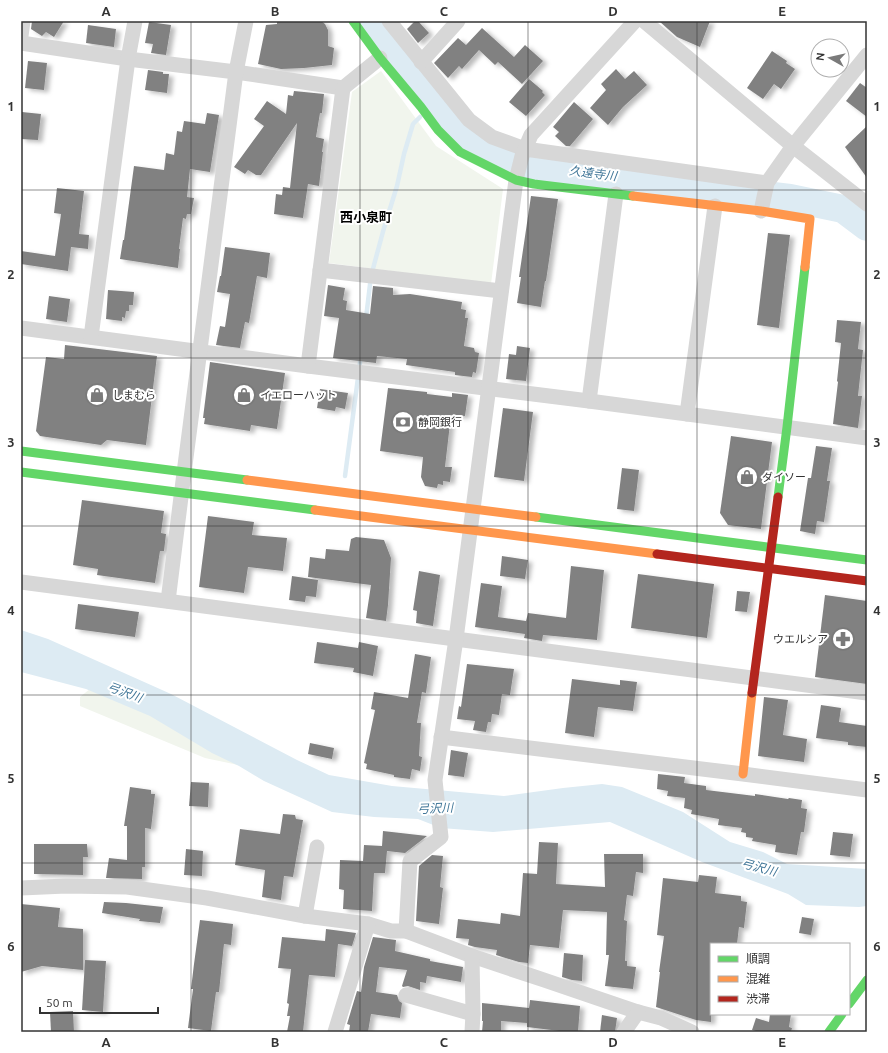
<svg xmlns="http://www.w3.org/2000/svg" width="888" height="1053" font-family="Ubuntu,'Noto Sans JP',sans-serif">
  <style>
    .green { fill: #f1f5ed }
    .water { fill: #ddebf3 }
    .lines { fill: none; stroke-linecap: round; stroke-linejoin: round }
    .stream { stroke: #ddebf3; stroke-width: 4.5 }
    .river { stroke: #ddebf3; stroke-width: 28 }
    .building { fill: #818181; filter: url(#shadow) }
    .street { stroke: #d7d7d7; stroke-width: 15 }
    .fast { stroke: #63d668; stroke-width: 9 }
    .slow { stroke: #ff974d; stroke-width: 9 }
    .jam { stroke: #b3261e; stroke-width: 9 }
    .grid { fill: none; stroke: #333; stroke-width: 1; stroke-opacity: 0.55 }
    .labels { text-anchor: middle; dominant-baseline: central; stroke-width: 4; stroke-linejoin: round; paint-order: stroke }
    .poi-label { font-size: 11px; fill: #333; stroke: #fff; text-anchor: start }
    .water-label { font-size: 12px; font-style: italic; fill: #3f7597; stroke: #fff }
    .quarter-label { font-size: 13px; font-weight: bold; fill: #000; stroke: #fff }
    .neatline { fill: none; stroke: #333; stroke-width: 1.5 }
    .grid-label { font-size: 13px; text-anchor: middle; font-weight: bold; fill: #333 }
  </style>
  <defs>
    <filter id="shadow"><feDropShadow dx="4.5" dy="2.5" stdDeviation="2" flood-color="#0004"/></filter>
  </defs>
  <rect width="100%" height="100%" fill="#fff"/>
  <!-- green -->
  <g class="green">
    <polygon points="381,71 436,146 503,189 491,284 329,263 352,92"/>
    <polygon points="90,689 118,690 243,766 205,758 80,706 80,697"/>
  </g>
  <!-- water -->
  <polygon class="water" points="21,630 48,639 171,694 297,760 329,775 392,786 504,796 563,788 602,784 622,787 683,812 730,842 763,852 787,864 867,869 867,906 859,907 806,905 788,894 702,862 610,822 493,832 441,828 418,819 374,817 332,812 264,781 239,766 212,753 150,716 86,689 21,672"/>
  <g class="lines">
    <!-- stream -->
    <g class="stream">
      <polyline points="366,318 371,276 384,228 397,186 404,154 413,124 420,117"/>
      <polyline points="345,476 361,355"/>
    </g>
    <!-- river -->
    <polyline class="river" points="373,21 451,124 473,141 504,158 530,166 790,198 843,209 867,227"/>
  </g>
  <!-- building -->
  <g class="building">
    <polygon points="32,21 64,21 54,37 46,32 42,36 31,29"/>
    <polygon points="277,21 321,21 325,24 328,30 328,46 334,48 332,65 304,68 281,69 258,64 266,25 277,24"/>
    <polygon points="415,21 418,21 429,33 418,43 407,29"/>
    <polygon points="659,21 710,21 700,47 677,37"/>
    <polygon points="149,22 171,25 166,55 151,53 153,44 145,43"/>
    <polygon points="88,25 116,29 114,47 86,43"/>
    <polygon points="482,28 514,57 525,45 543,61 522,84 498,62 495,65 479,50 462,69 459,66 448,78 434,63 458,38 466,45"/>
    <polygon points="772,51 787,61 786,63 795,69 781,89 774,84 763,99 747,88"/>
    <polygon points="28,61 47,63 44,90 25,88"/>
    <polygon points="616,69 625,79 634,71 647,85 623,107 608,125 590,108 606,90 601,84"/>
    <polygon points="148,70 163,72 163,74 169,74 167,93 145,90"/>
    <polygon points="529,79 543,91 542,92 545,95 526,116 509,102"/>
    <polygon points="860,83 867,88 867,117 846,101"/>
    <polygon points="294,91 324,94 322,113 320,113 316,137 324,139 322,152 323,152 319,186 308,184 303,218 274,214 276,194 282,195 283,187 290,188 297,123 261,175 256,175 248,170 245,174 234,167 264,126 254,119 267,101 286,114 288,95 293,96"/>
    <polygon points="574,102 593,119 570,146 566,146 555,136 559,132 553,127"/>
    <polygon points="22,112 41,114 38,140 21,139"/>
    <polygon points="207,113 219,115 210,172 190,169 187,197 194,198 191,214 187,214 186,219 183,218 179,249 180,249 178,268 120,259 123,240 124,240 134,166 164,170 166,153 174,155 177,131 182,132 184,121 205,124"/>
    <polygon points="867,126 867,178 845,147"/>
    <polygon points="57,188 84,191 79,234 89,235 88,249 71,247 68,271 21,264 21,251 55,256 61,214 54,213"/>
    <polygon points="531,196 558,199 546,281 545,281 541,307 517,303 521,277 519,277"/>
    <polygon points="768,233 790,235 779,328 757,325"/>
    <polygon points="225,247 270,253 267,278 257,276 249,323 245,322 240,348 216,345 220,326 225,327 230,294 217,292 220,276 221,276"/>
    <polygon points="328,285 345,288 343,300 347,301 346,310 370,314 373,286 393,288 393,295 410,294 462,302 461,309 466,310 465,318 468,318 464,346 474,348 475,352 479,353 476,373 473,372 472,377 455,375 455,372 406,365 407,359 377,356 376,363 333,358 339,318 324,316"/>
    <polygon points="108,290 134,292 133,305 129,305 129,311 126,311 125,318 122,317 122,321 106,319"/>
    <polygon points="49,296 70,299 67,322 46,319"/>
    <polygon points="837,320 861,322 858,349 863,350 858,396 862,396 858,428 833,424 838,382 837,381 841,343 835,342"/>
    <polygon points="65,345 157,356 146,445 107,440 101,445 40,436 36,431 46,357 64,359"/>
    <polygon points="517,346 530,348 526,381 506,379 509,354 516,355"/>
    <polygon points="210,362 285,373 277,429 251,425 250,431 204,424 205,418 203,418"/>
    <polygon points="388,388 427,392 427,394 452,397 452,393 468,395 465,416 451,415 445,467 452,467 450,482 443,481 443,485 438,484 437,488 425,486 421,477 423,457 380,451"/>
    <polygon points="320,389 348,393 345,409 336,407 335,411 317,408"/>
    <polygon points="503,408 533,412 524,481 494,477"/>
    <polygon points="731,436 772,442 761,529 728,525 720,513"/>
    <polygon points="816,446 832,448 827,481 830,481 824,522 817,521 815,534 800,531 808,478 811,478"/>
    <polygon points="622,468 639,470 634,511 617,509"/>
    <polygon points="82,500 164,511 161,533 166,534 164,551 160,551 155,583 97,575 98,569 73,565"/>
    <polygon points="208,516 254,522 252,535 287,538 283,571 248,567 244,593 199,587"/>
    <polygon points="356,537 384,540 391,558 388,605 386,621 366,618 371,585 308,577 310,557 325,559 326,549 349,551 351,539"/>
    <polygon points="502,556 528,560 525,579 500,576"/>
    <polygon points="571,566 604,570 597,640 543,635 542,641 524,638 525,634 475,627 481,583 502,586 498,617 526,621 528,613 566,618"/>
    <polygon points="419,571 440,575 433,626 416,623 417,611 413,610"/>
    <polygon points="638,574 714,584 707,638 631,628"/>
    <polygon points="292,576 318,580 316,597 306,596 305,602 289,600"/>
    <polygon points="737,591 750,592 747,612 735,611"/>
    <polygon points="825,595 867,601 867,684 815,677"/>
    <polygon points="78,604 139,612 135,637 75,629"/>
    <polygon points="317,642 358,648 359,642 378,646 373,676 353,672 354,668 314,663"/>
    <polygon points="415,654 431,657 426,693 422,692 417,723 421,723 419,756 422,757 420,771 412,769 410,779 394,777 394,775 366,769 367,764 364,763 375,710 371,709 374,692 408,698"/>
    <polygon points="467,664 514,669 510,695 502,694 499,715 492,714 491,722 488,722 486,732 473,730 475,721 457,719 459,706 461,707"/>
    <polygon points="572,679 620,685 620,680 637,682 633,711 598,707 594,737 565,733"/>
    <polygon points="764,697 788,700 783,735 807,739 804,762 758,756"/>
    <polygon points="821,705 841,708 839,722 867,726 867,747 848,745 848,742 816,738"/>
    <polygon points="310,743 334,748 332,759 308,754"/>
    <polygon points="451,750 468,753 464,777 448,775"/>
    <polygon points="658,774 685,777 684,783 706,786 706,790 755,796 755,794 788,799 789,798 802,800 801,808 807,809 804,832 801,832 797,855 775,852 776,845 752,841 753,838 746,837 746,833 741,832 742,828 718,825 719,819 691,814 692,810 684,808 685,798 667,796 668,791 657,789"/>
    <polygon points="191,782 209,783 208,807 189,806"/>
    <polygon points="130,787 151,790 151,794 155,794 151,829 145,828 145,867 142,867 142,879 106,878 109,858 127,860 127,826 124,826"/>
    <polygon points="283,814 295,815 296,819 303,820 293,877 284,876 281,900 262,897 265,870 235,865 240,829 280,834"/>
    <polygon points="383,831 427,836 405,853 387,851 385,873 374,873 372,911 343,909 344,890 339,889 340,860 363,861 364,845 382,846"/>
    <polygon points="833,832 853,834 850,857 830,855"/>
    <polygon points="539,842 558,843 556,884 605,887 604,854 643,854 643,873 636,872 633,896 627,895 624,920 627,921 625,961 627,961 627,966 636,967 633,989 605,986 609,955 606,955 607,912 563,910 559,948 530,945 528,963 519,962 496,955 497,950 475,947 468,945 469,939 456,938 458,919 500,924 501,913 520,916 523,873 537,874"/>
    <polygon points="34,844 87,844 88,857 83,857 83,875 34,874"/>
    <polygon points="186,849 203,851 202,876 184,875"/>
    <polygon points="432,855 443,856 440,887 443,888 439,924 416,921 419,866"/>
    <polygon points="699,875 717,877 715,893 741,896 741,901 747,902 744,928 739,927 737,944 711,944 711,1022 696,1020 656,1007 660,972 659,972 664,936 657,935 663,878 698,882"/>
    <polygon points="104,902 126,903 163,907 160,923 139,921 140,919 102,913"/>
    <polygon points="21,904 60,908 58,927 83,929 83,970 42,966 21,972"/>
    <polygon points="802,917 814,919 811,935 799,933"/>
    <polygon points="200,920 233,924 231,945 224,944 219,992 216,992 211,1031 188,1028 193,989 191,989 194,964"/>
    <polygon points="326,929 356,933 352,946 338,944 335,977 309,975 303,1032 287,1032 290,1016 287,1016 289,1004 287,1003 291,969 278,968 282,937 325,941"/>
    <polygon points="373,937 396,940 395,951 430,959 430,961 463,967 461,982 427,976 426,983 420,982 420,990 408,986 403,987 402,986 407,970 379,967 376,992 397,995 399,1001 402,1003 400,1018 371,1014 368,1032 349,1032 350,1025 347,1024 357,991 361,992 364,967"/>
    <polygon points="564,953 583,955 582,981 572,980 562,977"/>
    <polygon points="85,960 106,961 103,1012 82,1010"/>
    <polygon points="530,1000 580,1006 578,1032 568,1032 527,1027 527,1023 501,1021 501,1032 482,1032 483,1021 482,1021 482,1003 529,1008"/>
    <polygon points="73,1011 74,1032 51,1032 50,1012"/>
    <polygon points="770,1014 791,1014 789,1027 792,1028 791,1032 760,1032 752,1030 756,1018 769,1022"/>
    <polygon points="602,1015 617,1018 615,1032 600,1032"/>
  </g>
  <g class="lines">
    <!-- street -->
    <g class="street">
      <polyline points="389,21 469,120 492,137 525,149 767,183"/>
      <polyline points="644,21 793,146 867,204"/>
      <polyline points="21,36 23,21"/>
      <polyline points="21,43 128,59 236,72 343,88 380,58"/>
      <polyline points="421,62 458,21"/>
      <polyline points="761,211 767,183 793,146 867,55"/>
      <polyline points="320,270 501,291"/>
      <polyline points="21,328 308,366 589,401 867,438"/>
      <polyline points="91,337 128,59 135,21"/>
      <polyline points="308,366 343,88"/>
      <polyline points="589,401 616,194"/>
      <polyline points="687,414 715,206"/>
      <polyline points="21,582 867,693"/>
      <polyline points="168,601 184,473 236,72 246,21"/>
      <polyline points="441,737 743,774 867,790"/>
      <polyline points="21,888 66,886 127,887 207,898 305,916 368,924 391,931 406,931 472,956 544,980 638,1012 661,1018 692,1032"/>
      <polyline points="305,916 317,847"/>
      <polyline points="406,931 410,861 441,837 435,780 456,639 516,180 522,156 531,135 635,21"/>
      <polyline points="406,995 473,1014"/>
      <polyline points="335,1032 368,924"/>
      <polyline points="472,1032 473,1014 472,956"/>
      <polyline points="624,1032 638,1012"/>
    </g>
    <!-- fast -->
    <g class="fast">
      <polyline points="353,21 380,58 421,107 438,130 460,152 516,180 534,184 633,196"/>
      <polyline points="21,451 247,480"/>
      <polyline points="21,472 315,510"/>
      <polyline points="778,497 787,427 805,267"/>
      <polyline points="536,517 867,560"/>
      <polyline points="849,1004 867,980"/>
      <polyline points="829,1032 842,1014"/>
    </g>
    <!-- slow -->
    <g class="slow">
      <polyline points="633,196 761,211 810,219 805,267"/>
      <polyline points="247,480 536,517"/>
      <polyline points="315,510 657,554"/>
      <polyline points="743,774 752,693"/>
    </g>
    <!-- jam -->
    <g class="jam">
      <polyline points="657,554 867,581"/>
      <polyline points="752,693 778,497"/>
    </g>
  </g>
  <!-- grid -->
  <path class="grid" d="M191,21V1032M360,21V1032M528,21V1032M697,21V1032M21,190H867M21,358H867M21,526H867M21,695H867M21,863H867"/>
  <!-- icons -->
  <defs>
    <g id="shop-ring" transform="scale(1.15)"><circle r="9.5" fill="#fff" stroke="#7a7a7a" stroke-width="1.5"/><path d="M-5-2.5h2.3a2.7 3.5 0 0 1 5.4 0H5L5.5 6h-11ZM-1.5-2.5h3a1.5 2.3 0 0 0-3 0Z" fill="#7a7a7a"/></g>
    <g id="bank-ring" transform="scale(1.15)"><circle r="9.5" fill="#fff" stroke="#7a7a7a" stroke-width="1.5"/><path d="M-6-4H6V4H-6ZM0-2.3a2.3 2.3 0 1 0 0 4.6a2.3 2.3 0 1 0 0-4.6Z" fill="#7a7a7a"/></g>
    <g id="pharmacy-ring" transform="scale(1.15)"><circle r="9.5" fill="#fff" stroke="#7a7a7a" stroke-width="1.5"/><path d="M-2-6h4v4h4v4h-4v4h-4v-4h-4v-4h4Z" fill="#7a7a7a"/></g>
  </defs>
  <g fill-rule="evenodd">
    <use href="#shop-ring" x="97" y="395"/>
    <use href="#shop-ring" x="244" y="395"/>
    <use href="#bank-ring" x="403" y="422"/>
    <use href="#shop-ring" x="747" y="477"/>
    <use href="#pharmacy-ring" x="843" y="639"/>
  </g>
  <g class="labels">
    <!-- poi labels -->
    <g class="poi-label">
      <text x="112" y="395">しまむら</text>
      <text x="260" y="395">イエローハット</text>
      <text x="418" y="422">静岡銀行</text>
      <text x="762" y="477">ダイソー</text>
      <text x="828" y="639" text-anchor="end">ウエルシア</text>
    </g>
    <!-- water labels -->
    <g class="water-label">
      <text transform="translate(593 173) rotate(7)">久遠寺川</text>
      <text transform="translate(125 692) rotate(20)">弓沢川</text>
      <text transform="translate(435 808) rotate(-2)">弓沢川</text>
      <text transform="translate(759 867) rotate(15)">弓沢川</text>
    </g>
    <!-- quarter labels -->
    <g class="quarter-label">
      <text x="366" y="217">西小泉町</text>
    </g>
  </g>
  <!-- border -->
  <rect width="888" height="1053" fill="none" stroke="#ffffff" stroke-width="44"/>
  <!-- legend -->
  <rect x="710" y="943" width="140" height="72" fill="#ffffff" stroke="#adadad"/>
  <rect x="718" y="956" width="20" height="6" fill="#63d668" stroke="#adadad"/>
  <text x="746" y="963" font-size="12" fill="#333333">順調</text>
  <rect x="718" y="976" width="20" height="6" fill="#ff974d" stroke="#adadad"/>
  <text x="746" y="983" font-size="12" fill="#333333">混雑</text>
  <rect x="718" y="996" width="20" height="6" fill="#b3261e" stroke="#adadad"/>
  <text x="746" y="1003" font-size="12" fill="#333333">渋滞</text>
  <!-- north arrow -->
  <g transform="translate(830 58) rotate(278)"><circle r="19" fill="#ffffff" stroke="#adadad"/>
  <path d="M0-3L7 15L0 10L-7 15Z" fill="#7a7a7a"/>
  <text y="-6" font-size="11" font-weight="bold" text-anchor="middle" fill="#333333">N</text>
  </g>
  <!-- scale -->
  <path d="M40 1007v6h118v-6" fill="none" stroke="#333333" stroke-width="2"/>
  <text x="46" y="1007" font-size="12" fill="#333333" stroke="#ffffff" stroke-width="3" paint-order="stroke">50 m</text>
  <rect x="22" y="22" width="844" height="1009" class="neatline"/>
  <g class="grid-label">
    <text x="106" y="16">A</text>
    <text x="275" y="16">B</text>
    <text x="444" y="16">C</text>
    <text x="613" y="16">D</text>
    <text x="782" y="16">E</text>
    <text x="11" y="111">1</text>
    <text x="877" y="111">1</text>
    <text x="11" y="279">2</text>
    <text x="877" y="279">2</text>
    <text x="11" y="447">3</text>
    <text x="877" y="447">3</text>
    <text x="11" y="615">4</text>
    <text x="877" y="615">4</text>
    <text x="11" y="783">5</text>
    <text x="877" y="783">5</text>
    <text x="11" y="951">6</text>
    <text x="877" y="951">6</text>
    <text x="106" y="1047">A</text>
    <text x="275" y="1047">B</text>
    <text x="444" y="1047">C</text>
    <text x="613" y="1047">D</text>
    <text x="782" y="1047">E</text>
  </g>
</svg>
